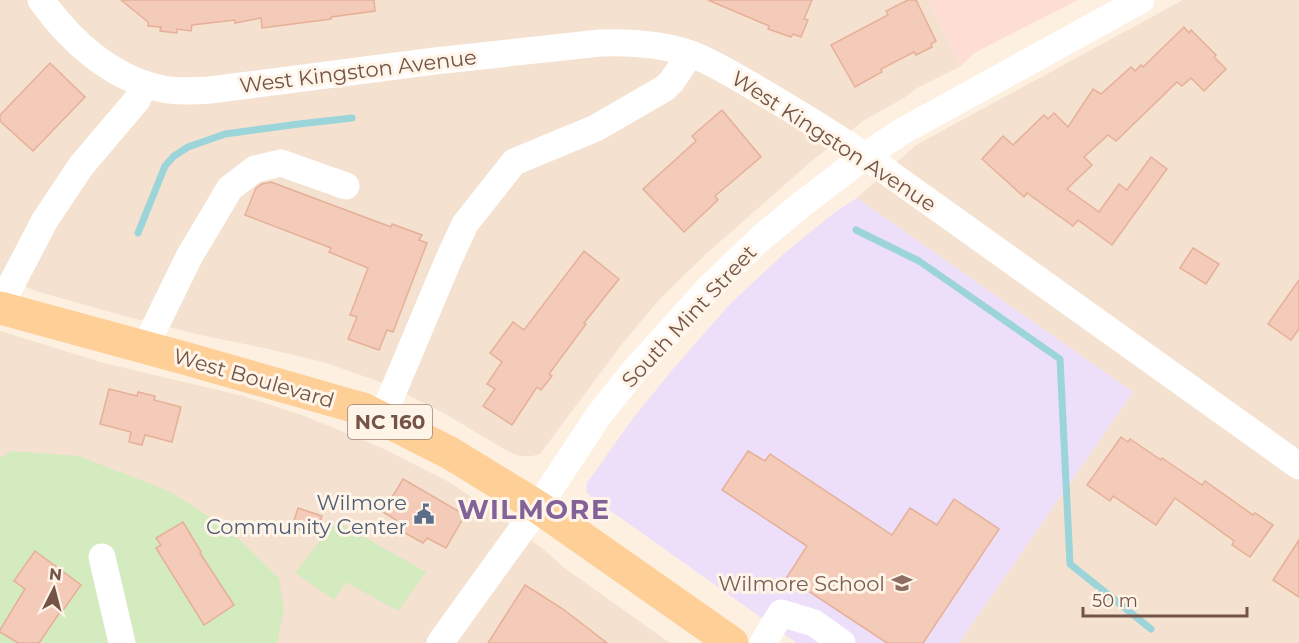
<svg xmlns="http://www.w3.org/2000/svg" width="1299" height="643" font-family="Montserrat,sans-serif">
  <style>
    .residential { fill: #f5e1cf }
    .commercial { fill: #feddd4 }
    .education { fill: #eddef9 }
    .green { fill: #d4eabf }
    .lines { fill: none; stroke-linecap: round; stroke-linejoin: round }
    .stream { stroke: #9bd4d9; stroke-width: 7 }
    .building { fill: #f3cbb8; stroke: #e6b098; stroke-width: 1.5 }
    .minor { stroke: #fff; stroke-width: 27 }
    .major { stroke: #fed097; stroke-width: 33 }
    .labels { text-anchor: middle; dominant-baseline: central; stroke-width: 6; stroke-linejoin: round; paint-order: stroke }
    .shield { fill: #fff4e8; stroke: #9e8477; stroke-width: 1.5 }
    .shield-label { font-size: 20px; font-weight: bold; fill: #745447 }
    .street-label { font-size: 21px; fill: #745447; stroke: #fff4e8 }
    .service-label { font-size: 21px; fill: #4e5e75; stroke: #fff4e8; text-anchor: end }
    .education-label { font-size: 21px; fill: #785e54; stroke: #fff4e8; text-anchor: end }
    .district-label { font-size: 27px; font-weight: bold; letter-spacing: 1.5px; fill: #826298; stroke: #fff4e8 }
  </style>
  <rect width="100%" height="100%" fill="#fdf0e1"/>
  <!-- residential -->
  <g class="residential">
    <polygon points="0,0 928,0 961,66 917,88 904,98 863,121 814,159 707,253 660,299 622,344 540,454 532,456 520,456 509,452 442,412 383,383 323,362 264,348 205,336 121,315 39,292 0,277"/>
    <polygon points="1183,0 1299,0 1299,643 959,643 1133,392 857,198 916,145"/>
    <polygon points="0,331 104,363 243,396 302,415 380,447 447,481 487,507 548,553 563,567 670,643 0,643"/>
  </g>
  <!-- commercial -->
  <polygon class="commercial" points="928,0 1078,0 974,53 961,66"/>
  <!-- education -->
  <polygon class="education" points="857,198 1133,392 959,643 797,643 591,497 586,491 587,483 634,417 673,369 731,303 787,251 834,213"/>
  <!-- green -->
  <g class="green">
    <polygon points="12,451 79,456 171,492 231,531 279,578 284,610 277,643 0,643 0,458"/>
    <polygon points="336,521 426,572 398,611 346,582 334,600 295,573"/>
  </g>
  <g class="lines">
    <!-- stream -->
    <g class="stream">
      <polyline points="856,230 919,261 1060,359 1070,564 1151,629"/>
      <polyline points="138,233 165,166 174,156 188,147 225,134 299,124 352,118"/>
    </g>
  </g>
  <!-- building -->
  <g class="building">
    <polygon points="121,0 374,0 375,11 331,17 331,19 262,28 261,18 235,23 235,20 192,25 191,31 177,29 177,33 160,31 161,27 148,26 148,22"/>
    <polygon points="708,0 812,0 804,19 808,20 801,37 793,34 791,37 768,29 769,26"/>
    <polygon points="908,0 916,0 936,41 931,44 932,47 916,55 914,52 881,69 882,72 855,87 831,45 888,15 886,11"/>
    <polygon points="1184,27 1189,33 1191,30 1216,55 1214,57 1226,69 1204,91 1191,78 1182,86 1177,82 1116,141 1108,135 1084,157 1092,165 1067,189 1099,212 1119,184 1127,190 1151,157 1167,169 1112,245 1078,220 1073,226 1027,193 1024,197 982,159 1003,136 1013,145 1044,115 1048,119 1054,113 1068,127 1093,89 1101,94 1131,67 1135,71 1141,65 1143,67"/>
    <polygon points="50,63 85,97 33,151 0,121 0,115"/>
    <polygon points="722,110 761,157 715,196 718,200 684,232 643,189 696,141 692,136"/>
    <polygon points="271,182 391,227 392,224 422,235 419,240 427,243 393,332 387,330 379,350 348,339 357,317 350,315 368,268 329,252 331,248 245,215 256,188 262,184"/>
    <polygon points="1193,248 1219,264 1206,284 1180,268"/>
    <polygon points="584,251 619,279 584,323 586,324 549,374 552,376 541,390 537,387 512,425 483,406 495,389 487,384 502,362 490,353 513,322 524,330"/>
    <polygon points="1299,280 1299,329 1291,340 1268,324"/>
    <polygon points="109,389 137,396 138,392 155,396 154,400 181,407 172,442 145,435 142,445 129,442 131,432 100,424"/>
    <polygon points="1121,437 1128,442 1130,439 1161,460 1162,458 1202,485 1205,481 1253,515 1255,513 1273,525 1250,557 1232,545 1234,541 1175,498 1156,525 1113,496 1110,501 1087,485"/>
    <polygon points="748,451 765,461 770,454 892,535 910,508 937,525 954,499 999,529 923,643 887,643 787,577 807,546 722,490"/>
    <polygon points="403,479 465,515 446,548 427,538 423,543 392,526 396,520 383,512"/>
    <polygon points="298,508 322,516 316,535 292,527"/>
    <polygon points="183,522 201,552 200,553 234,605 204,625 156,548 161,545 156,538"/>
    <polygon points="1299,540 1299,597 1273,580"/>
    <polygon points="35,551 81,585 61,613 60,612 39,643 18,643 0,632 0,630 25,589 14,581"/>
    <polygon points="525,585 563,609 607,643 488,643"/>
  </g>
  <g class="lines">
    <!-- minor -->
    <g class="minor">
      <path d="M41,0C70,41 112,79 163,89C178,92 194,91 210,90L435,61L600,43C630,42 662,44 691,54C717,64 740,79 764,93C798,113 832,134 865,156L1299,466"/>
      <polyline points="0,306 45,220 81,166 137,100 144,84"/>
      <polyline points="145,347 189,257 230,188 255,169 281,163 346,186"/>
      <polyline points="382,418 448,261 465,224 514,162 596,128 665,88 672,81 690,54"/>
      <polyline points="102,557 122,643"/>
      <polyline points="440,643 538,507 599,415 634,371 707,290 761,238 802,204 865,156 901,132 1141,0"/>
      <polyline points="763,643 781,613 814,623 842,643"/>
    </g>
    <!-- major -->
    <polyline class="major" points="0,308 184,358 363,409 450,453 538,507 732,643"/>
  </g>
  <!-- icons -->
  <defs>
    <g id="civic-bare" transform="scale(1.62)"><path d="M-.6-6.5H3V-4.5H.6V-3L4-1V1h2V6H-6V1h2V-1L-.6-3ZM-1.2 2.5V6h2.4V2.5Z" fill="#5c6f8a" stroke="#fff4e8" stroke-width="2.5" paint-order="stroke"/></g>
    <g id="school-bare" transform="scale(1.62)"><path d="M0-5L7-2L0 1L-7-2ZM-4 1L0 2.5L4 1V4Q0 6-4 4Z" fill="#8d6e63" stroke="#fff4e8" stroke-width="2.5" paint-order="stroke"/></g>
  </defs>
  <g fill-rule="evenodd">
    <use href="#civic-bare" x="424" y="514"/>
    <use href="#school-bare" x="902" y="583"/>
  </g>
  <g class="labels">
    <!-- shield labels -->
    <rect class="shield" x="348" y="405" width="84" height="34" rx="4.5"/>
    <g class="shield-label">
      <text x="390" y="422">NC 160</text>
    </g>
    <!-- street labels -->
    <g class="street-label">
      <text transform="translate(358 71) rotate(-7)">West Kingston Avenue</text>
      <text transform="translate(834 141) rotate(33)">West Kingston Avenue</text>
      <text transform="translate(689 316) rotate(-47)">South Mint Street</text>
      <text transform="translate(254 378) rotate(16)">West Boulevard</text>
    </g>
    <!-- service labels -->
    <g class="service-label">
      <text x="407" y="502">Wilmore<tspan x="407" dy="24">Community Center</tspan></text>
    </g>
    <!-- education labels -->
    <g class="education-label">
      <text x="885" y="583">Wilmore School</text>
    </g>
    <!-- district labels -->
    <g class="district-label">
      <text x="534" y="509">WILMORE</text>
    </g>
  </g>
  <!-- north arrow -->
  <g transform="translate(54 589) rotate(6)" stroke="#fff4e8" stroke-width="4.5" paint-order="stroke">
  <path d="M0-4.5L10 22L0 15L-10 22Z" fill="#745447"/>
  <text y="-9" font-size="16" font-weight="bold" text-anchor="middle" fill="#745447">N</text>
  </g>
  <!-- scale -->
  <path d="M1083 607v9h164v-9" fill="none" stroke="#745447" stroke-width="3"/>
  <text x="1092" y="607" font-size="18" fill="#745447" stroke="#fff4e8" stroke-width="4.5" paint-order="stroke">50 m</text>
</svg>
